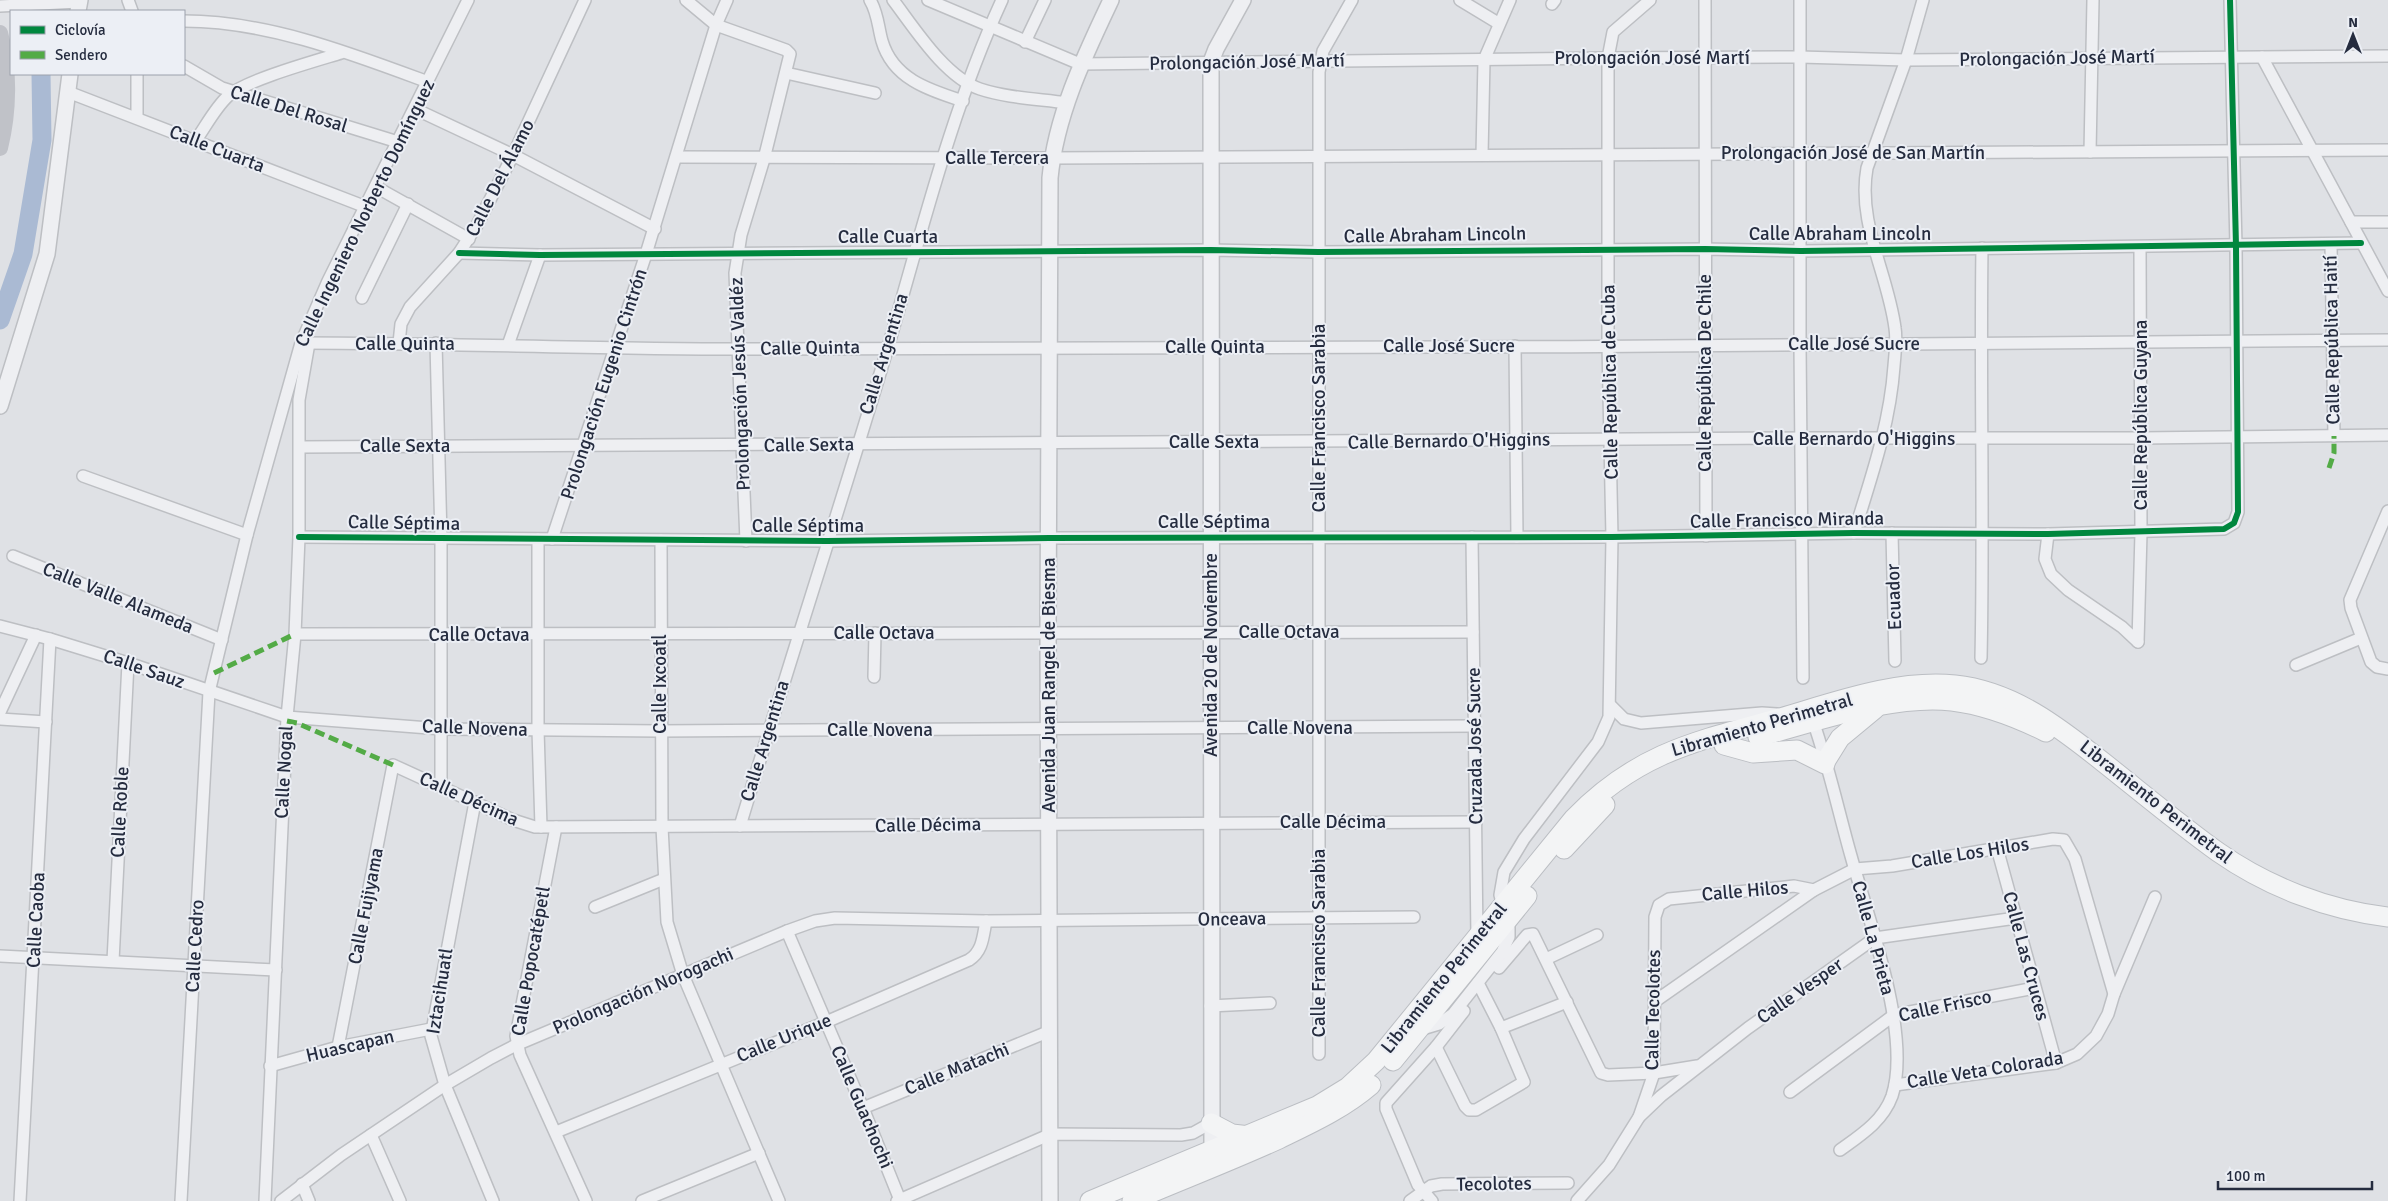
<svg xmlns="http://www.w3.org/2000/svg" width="2388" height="1201" font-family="Signika,sans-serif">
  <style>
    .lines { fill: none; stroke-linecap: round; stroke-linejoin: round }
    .river { stroke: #aabad3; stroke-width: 19 }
    .minor-casing { stroke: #bdbfc3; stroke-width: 14 }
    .tertiary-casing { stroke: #bdbfc3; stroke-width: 18 }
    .primary-casing { stroke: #bbbec3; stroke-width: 21 }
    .minor { stroke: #eeeff2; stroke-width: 11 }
    .tertiary { stroke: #eeeff2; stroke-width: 15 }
    .secondary { stroke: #c0c2c8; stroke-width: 16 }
    .primary { stroke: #f3f4f5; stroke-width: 19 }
    .quiet { stroke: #53ab46; stroke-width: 5; stroke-dasharray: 10 5; stroke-linecap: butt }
    .cycleway-casing { stroke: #eceff5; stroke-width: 9 }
    .cycleway { stroke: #00873e; stroke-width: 6 }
    .labels { text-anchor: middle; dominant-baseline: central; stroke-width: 4; stroke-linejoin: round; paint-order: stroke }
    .street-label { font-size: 19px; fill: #252c3f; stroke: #eceff5 }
  </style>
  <rect width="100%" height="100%" fill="#dfe1e5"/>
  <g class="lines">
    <!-- river -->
    <polyline class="river" points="0,320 23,254 42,140 41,74"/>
    <!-- minor casing -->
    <g class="minor-casing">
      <g id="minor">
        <polyline points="128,0 132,11"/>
        <polyline points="686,0 716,25 786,50 790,54 764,159 741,235 735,273 746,541"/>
        <path d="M870,0C878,13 878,27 882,41C893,79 929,90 963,101"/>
        <path d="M893,0C915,29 945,77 980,89C1007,98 1039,99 1067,103"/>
        <polyline points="928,0 1080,64 1608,58 1800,57 1906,60 2388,56"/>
        <polyline points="1460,0 1498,23"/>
        <polyline points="1705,0 1706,536"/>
        <polyline points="1800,0 1800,345 1803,678"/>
        <polyline points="1552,4 1555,0"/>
        <polyline points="0,6 79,2"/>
        <path d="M184,21C267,21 350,53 428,82"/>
        <polyline points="1025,42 1045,0"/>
        <polyline points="2262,57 2388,291"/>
        <polyline points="184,66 222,88 398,142"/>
        <polyline points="786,73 875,93"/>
        <polyline points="137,74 137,118"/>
        <polyline points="68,92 366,207"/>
        <polyline points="415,109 513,155 655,229"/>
        <path d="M196,140C206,126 215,108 228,96C246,80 315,61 341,53"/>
        <polyline points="2090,152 2093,0"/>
        <polyline points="1482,155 1484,60 1510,0"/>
        <polyline points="677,157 1052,158 2388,150"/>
        <polyline points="376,187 469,239"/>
        <polyline points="2351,222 2388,222"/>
        <polyline points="2331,245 2334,436"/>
        <polyline points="459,253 540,255 1211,250 1318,252 1705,249 1801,251 2361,243"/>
        <polyline points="362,298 408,204"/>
        <path d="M301,343C445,343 588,349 731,349C1283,348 1836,347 2388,340"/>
        <polyline points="399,343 401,324 410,307 459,253 477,225 513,155 585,0"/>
        <polyline points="436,343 441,538 441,787"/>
        <polyline points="508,345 540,255"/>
        <polyline points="1515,346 1517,537"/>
        <polyline points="300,447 1800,438 2141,438 2388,435"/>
        <polyline points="83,476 247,535"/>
        <polyline points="2388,511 2350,600 2351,608 2371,662 2377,667 2388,669"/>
        <path d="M1854,533C1871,478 1890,424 1894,366C1895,353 1897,340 1895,328C1888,274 1857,223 1867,168L1906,60L1923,0"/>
        <polyline points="1892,533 1895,661"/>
        <polyline points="2048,534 2045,559 2051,574 2068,590 2122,627 2138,642"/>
        <polyline points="299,537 827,541 1049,538 1612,537 1854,533 2048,534 2224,529 2234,523 2238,512 2236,246 2230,0"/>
        <polyline points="1472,537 1477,938"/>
        <polyline points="538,539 538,730 541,827"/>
        <polyline points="552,539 646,254 716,25 727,0"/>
        <polyline points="661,540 662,827 667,922 683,975 779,1201"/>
        <polyline points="13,556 222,640"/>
        <polyline points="0,626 50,639 128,663 287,717 442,729 660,731 1474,726"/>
        <path d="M295,634C688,637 1080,630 1473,632"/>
        <polyline points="2138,642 2141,533 2140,248"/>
        <path d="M1981,658C1984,521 1980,385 1982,248"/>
        <polyline points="2296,665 2361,638"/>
        <polyline points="874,677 875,633"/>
        <polyline points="1611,706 1624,719 1641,723 1762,713 1777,714"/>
        <polyline points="0,712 36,635"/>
        <path d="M1812,718C1828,763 1838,810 1851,856C1868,918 1912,1035 1892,1096C1883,1121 1861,1135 1840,1150"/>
        <polyline points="0,719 46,722"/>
        <polyline points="475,802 431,1036 445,1085 493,1201"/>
        <path d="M740,826C788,666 840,508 888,347C922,231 951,111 1002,0"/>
        <polyline points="556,827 516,1036 520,1055 586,1201"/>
        <polyline points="1997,848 2056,1063"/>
        <polyline points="595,907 664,879"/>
        <polyline points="787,931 863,1108 900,1200"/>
        <polyline points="0,956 276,970"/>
        <polyline points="1546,959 1597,935"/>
        <polyline points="113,961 128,663"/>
        <polyline points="1499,968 1527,935 1533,934 1601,1073 1608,1075 1654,1073 1697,1066"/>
        <polyline points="1654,1002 1814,890"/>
        <polyline points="1210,1006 1270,1003"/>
        <polyline points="1501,1028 1567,1002"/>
        <polyline points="1419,1030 1439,1024 1453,1014 1502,952 1509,937 1509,928 1500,895 1504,872 1524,839 1598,742 1609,717 1612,537 1608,345 1608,58 1613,32 1650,0"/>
        <polyline points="338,1047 393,765 513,820 535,827 1476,822"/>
        <polyline points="1436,1047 1465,1106 1469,1110 1476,1110 1524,1082 1501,1028 1478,983"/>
        <polyline points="1319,1054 1319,72 1323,51 1352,0"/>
        <polyline points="270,1066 338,1047 431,1029"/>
        <polyline points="1895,1085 2056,1063 2077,1054 2096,1036 2108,1014 2114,994 2155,897"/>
        <polyline points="1790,1092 1894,1015 2035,988"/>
        <polyline points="863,1108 1050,1031"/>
        <polyline points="1639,1117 1654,1073 1655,917 1659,905 1669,899 1794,886 1814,890 1855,869 1892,866 2053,839 2064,840 2075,859 2114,994"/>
        <path d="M556,1132L826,1022L969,960C983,951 983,936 986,921"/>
        <polyline points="371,1135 400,1201"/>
        <polyline points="302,1184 309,1201"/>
        <polyline points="20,1201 50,639"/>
        <polyline points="181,1201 209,692 247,535 301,343 328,281 468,0"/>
        <polyline points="265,1201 287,717 295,634 299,537 299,400 309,343"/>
        <polyline points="281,1201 341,1155 445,1085 491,1058 516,1045 787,931 815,921 835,918 986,921 1414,917"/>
        <polyline points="642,1201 759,1153"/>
        <polyline points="897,1201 1051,1134 1181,1135 1193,1133 1211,1123"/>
        <polyline points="1410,1201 1431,1186 1442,1184 1568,1183"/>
        <polyline points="1432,1201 1418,1185 1386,1109 1386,1103 1436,1047 1464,1011"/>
        <polyline points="1577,1201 1609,1165 1639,1117 1661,1096 1748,1028 1875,938 2016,918"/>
      </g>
    </g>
    <!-- tertiary casing -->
    <g class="tertiary-casing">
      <g id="tertiary">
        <polyline points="78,11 80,0"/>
        <polyline points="0,406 47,254 70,74"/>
        <polyline points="1212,1159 1211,62 1216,49 1243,0"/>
        <path d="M1050,1201L1048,632L1050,178C1056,115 1084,57 1111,0"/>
      </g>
    </g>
    <!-- primary casing -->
    <g class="primary-casing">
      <g id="primary">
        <path d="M1758,737C1816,722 1893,694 1952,701C1985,705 2016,717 2046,732"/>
        <polyline points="1724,745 1753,753 1797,750 1825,764"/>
        <polyline points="1825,762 1840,738 1875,709"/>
        <polyline points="1564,849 1605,805"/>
        <polyline points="1393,1061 1527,896"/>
        <polyline points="1211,1123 1232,1134 1250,1136"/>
        <path d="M1090,1201L1317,1106L1348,1087L1376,1061L1574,818C1637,753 1696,741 1780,718C1835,702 1897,679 1955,685C2013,691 2059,727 2103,762C2141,792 2179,824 2218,852C2268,887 2328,910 2388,917"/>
        <path d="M1132,1201C1181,1180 1231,1161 1279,1139C1312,1123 1343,1109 1371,1085"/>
      </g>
    </g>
    <!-- minor -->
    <use href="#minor" class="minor"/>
    <!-- tertiary -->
    <use href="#tertiary" class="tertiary"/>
    <!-- secondary -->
    <path class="secondary" d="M0,33C10,69 9,112 0,148"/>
    <!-- primary -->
    <use href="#primary" class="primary"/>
    <!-- quiet -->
    <g class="quiet">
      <polyline points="2329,468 2334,453 2334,436"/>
      <polyline points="214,673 295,634"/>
      <polyline points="287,721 297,723 393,765"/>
    </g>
    <!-- cycleway casing -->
    <g class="cycleway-casing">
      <g id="cycleway">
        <polyline points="459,253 540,255 1211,250 1318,252 1705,249 1801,251 2361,243"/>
        <polyline points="299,537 827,541 1049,538 1612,537 1854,533 2048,534 2224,529 2234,523 2238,512 2236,246 2230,0"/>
      </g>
    </g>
    <!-- cycleway -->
    <use href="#cycleway" class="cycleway"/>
  </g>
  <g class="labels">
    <!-- street labels -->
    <g class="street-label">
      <text x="1652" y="58">Prolongación José Martí</text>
      <text transform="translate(2057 58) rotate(-1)">Prolongación José Martí</text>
      <text transform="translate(1247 62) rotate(-1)">Prolongación José Martí</text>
      <text transform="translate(289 109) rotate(17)">Calle Del Rosal</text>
      <text transform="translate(217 149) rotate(21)">Calle Cuarta</text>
      <text x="1853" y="153">Prolongación José de San Martín</text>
      <text x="997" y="158">Calle Tercera</text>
      <text transform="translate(500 178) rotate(-63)">Calle Del Álamo</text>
      <text transform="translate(365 213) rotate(-64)">Calle Ingeniero Norberto Domínguez</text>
      <text x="1840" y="234">Calle Abraham Lincoln</text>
      <text transform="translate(1435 235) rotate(-1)">Calle Abraham Lincoln</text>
      <text x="888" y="237">Calle Cuarta</text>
      <text transform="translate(2332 340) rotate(-91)">Calle República Haití</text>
      <text x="405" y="344">Calle Quinta</text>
      <text x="1854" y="344">Calle José Sucre</text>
      <text x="1449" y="346">Calle José Sucre</text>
      <text x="1215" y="347">Calle Quinta</text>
      <text transform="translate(810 348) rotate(-1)">Calle Quinta</text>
      <text transform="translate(884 354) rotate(-73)">Calle Argentina</text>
      <text transform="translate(1705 373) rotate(-90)">Calle República De Chile</text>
      <text transform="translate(1610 382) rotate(-91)">Calle República de Cuba</text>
      <text transform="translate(604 384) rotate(-72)">Prolongación Eugenio Cintrón</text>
      <text transform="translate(740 384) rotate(-92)">Prolongación Jesús Valdéz</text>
      <text transform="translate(2141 415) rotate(-90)">Calle República Guyana</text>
      <text transform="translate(1319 418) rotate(-90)">Calle Francisco Sarabia</text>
      <text x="1854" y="439">Calle Bernardo O'Higgins</text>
      <text transform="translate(1449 441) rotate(-1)">Calle Bernardo O'Higgins</text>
      <text x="1214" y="442">Calle Sexta</text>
      <text transform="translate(809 445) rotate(-1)">Calle Sexta</text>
      <text x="405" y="446">Calle Sexta</text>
      <text transform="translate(1787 520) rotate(-1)">Calle Francisco Miranda</text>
      <text x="1214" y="522">Calle Séptima</text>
      <text transform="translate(404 523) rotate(1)">Calle Séptima</text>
      <text x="808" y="526">Calle Séptima</text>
      <text transform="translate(1894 597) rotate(-92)">Ecuador</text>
      <text transform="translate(118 598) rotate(22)">Calle Valle Alameda</text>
      <text x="1289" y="632">Calle Octava</text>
      <text x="884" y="633">Calle Octava</text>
      <text x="479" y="635">Calle Octava</text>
      <text transform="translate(1211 655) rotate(-90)">Avenida 20 de Noviembre</text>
      <text transform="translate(144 669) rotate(19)">Calle Sauz</text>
      <text transform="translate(660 684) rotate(-90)">Calle Ixcoatl</text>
      <text transform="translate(1049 685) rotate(-90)">Avenida Juan Rangel de Biesma</text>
      <text transform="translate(1762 725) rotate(-16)">Libramiento Perimetral</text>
      <text transform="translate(475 728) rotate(2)">Calle Novena</text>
      <text x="1300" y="728">Calle Novena</text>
      <text x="880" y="730">Calle Novena</text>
      <text transform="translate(765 741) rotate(-73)">Calle Argentina</text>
      <text transform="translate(1475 746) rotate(-91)">Cruzada José Sucre</text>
      <text transform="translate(284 772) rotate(-87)">Calle Nogal</text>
      <text transform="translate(469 799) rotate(24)">Calle Décima</text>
      <text transform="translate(2156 802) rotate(38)">Libramiento Perimetral</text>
      <text transform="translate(120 812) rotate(-87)">Calle Roble</text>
      <text x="1333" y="822">Calle Décima</text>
      <text transform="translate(928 825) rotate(-1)">Calle Décima</text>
      <text transform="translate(1970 853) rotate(-9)">Calle Los Hilos</text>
      <text transform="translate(1745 891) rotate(-5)">Calle Hilos</text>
      <text transform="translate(366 906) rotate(-79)">Calle Fujiyama</text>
      <text transform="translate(1232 919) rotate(-1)">Onceava</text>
      <text transform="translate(36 920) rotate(-87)">Calle Caoba</text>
      <text transform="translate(1873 938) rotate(75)">Calle La Prieta</text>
      <text transform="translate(1319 943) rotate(-90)">Calle Francisco Sarabia</text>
      <text transform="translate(195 946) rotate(-87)">Calle Cedro</text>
      <text transform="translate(2026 956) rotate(75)">Calle Las Cruces</text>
      <text transform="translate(531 961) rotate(-80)">Calle Popocatépetl</text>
      <text transform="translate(1444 978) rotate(-51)">Libramiento Perimetral</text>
      <text transform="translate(440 991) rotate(-81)">Iztacihuatl</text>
      <text transform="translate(643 991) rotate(-23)">Prolongación Norogachi</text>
      <text transform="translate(1800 991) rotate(-35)">Calle Vesper</text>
      <text transform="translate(1945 1006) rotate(-12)">Calle Frisco</text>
      <text transform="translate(1653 1010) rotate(-89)">Calle Tecolotes</text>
      <text transform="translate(784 1038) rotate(-22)">Calle Urique</text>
      <text transform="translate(350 1046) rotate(-13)">Huascapan</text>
      <text transform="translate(957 1069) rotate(-22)">Calle Matachi</text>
      <text transform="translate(1985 1070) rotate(-9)">Calle Veta Colorada</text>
      <text transform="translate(862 1107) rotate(67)">Calle Guachochi</text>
      <text transform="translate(1494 1184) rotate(-1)">Tecolotes</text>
    </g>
  </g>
  <!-- legend -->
  <rect x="10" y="10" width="175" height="65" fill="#eceff5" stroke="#9ca1ac"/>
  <rect x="20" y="26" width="25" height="8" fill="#00873e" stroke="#9ca1ac"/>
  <text x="55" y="35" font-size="15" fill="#252c3f">Ciclovía</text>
  <rect x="20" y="51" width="25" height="8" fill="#53ab46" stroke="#9ca1ac"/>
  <text x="55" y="60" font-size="15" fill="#252c3f">Sendero</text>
  <!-- north arrow -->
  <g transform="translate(2353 35)" stroke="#eceff5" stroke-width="4" paint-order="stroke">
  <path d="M0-4L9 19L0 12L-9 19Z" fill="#252c3f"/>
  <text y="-8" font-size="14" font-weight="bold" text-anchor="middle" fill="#252c3f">N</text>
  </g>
  <!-- scale -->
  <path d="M2218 1181v8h154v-8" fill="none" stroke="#252c3f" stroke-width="2.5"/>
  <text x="2226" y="1181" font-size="15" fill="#252c3f" stroke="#eceff5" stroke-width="4" paint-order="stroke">100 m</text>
</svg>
